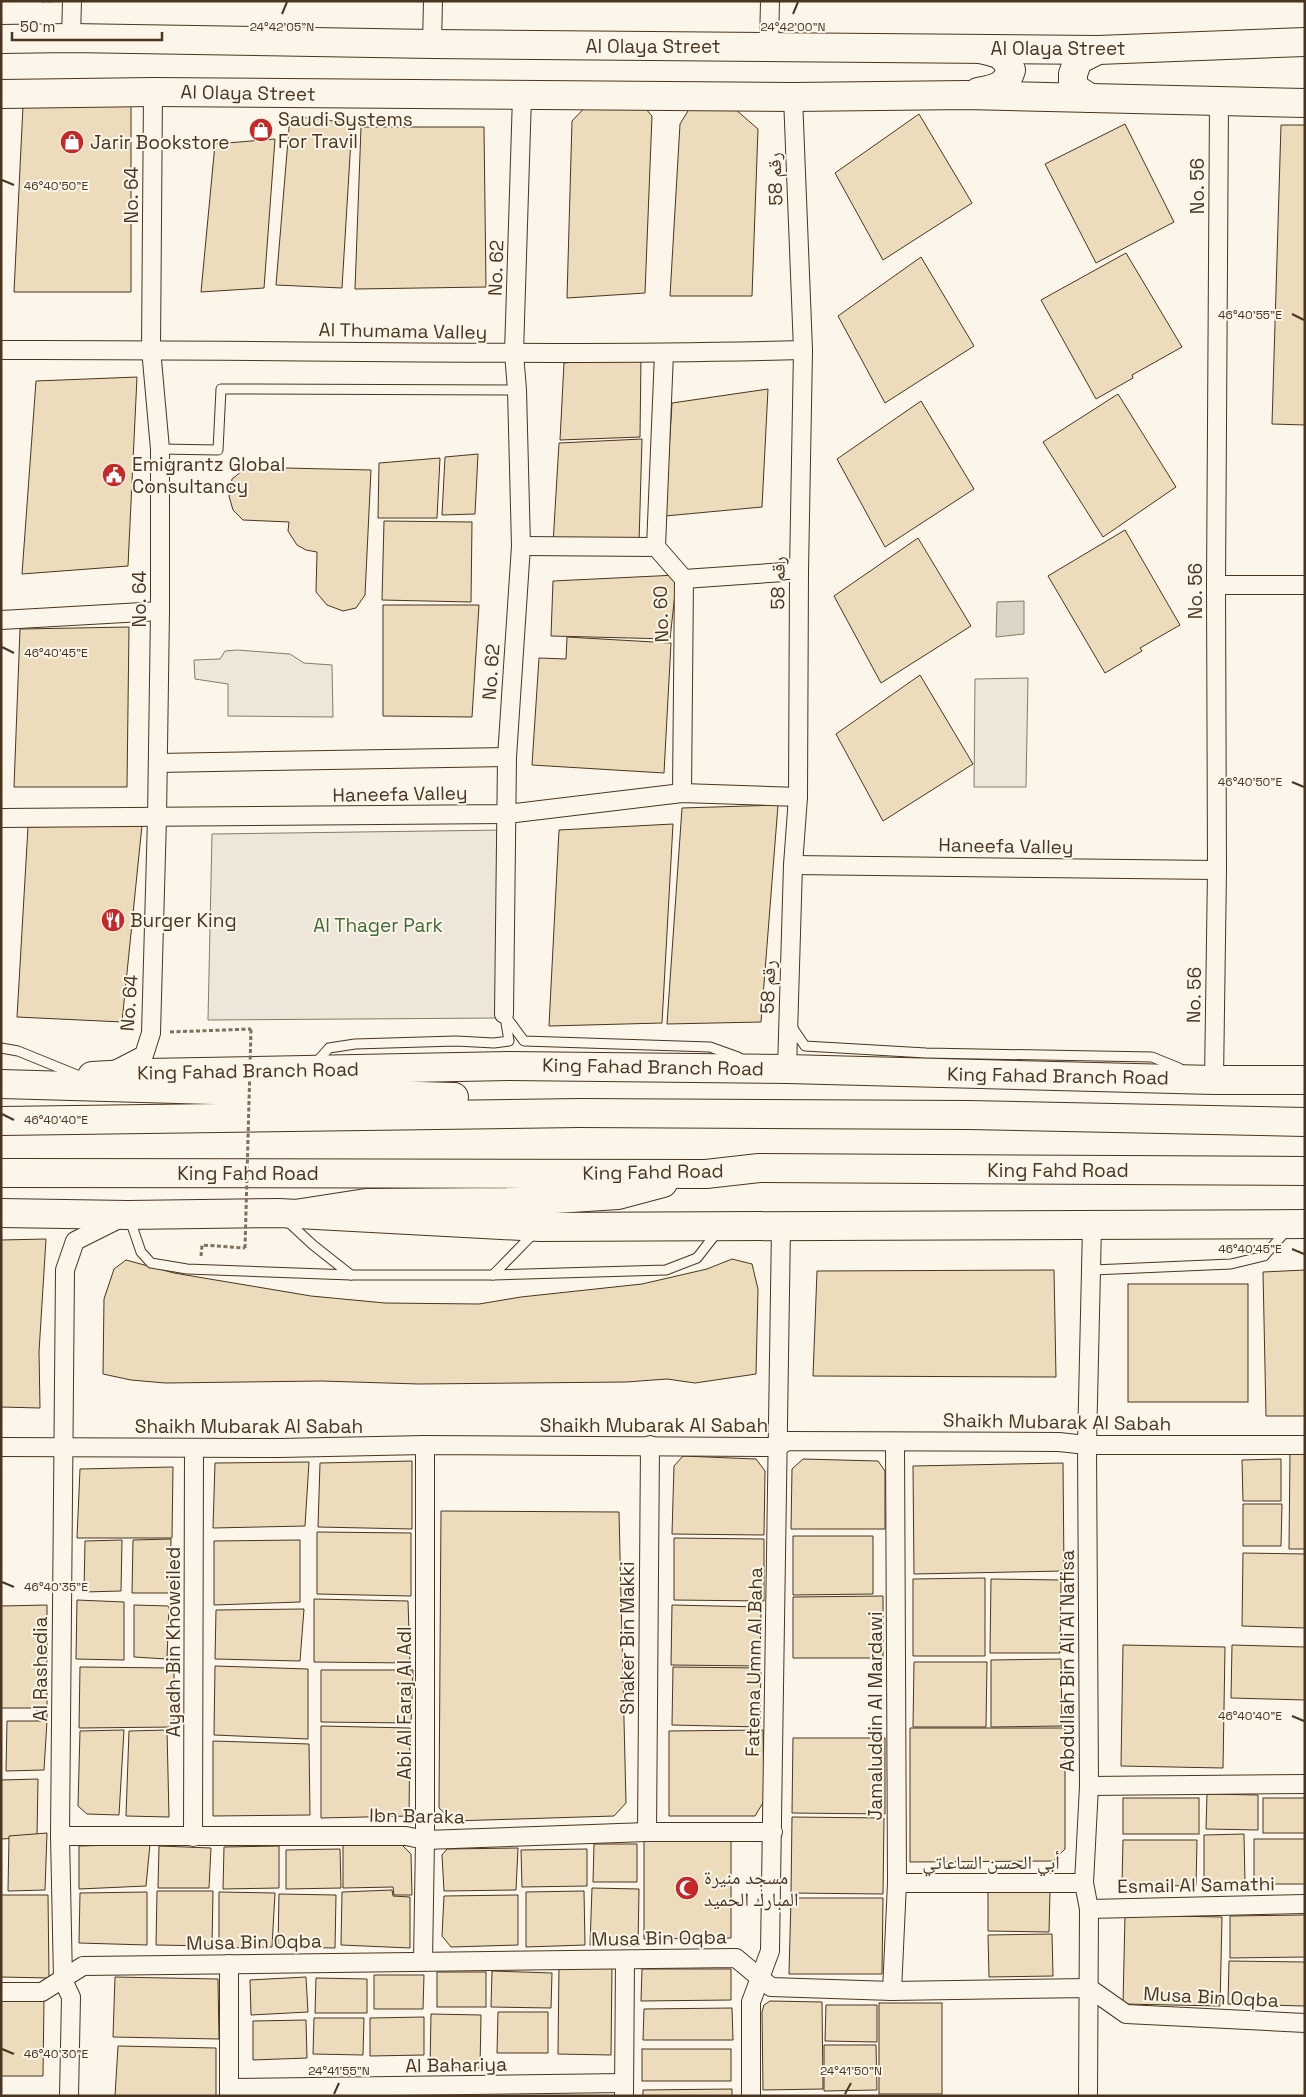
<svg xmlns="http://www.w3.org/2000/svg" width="1306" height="2097" font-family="'Space Grotesk','Noto Naskh Arabic',sans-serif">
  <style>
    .green { fill: #ede6d9; stroke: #887966 }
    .water { fill: #dcd4c6; stroke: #887966 }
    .building { fill: #ecdcbc; stroke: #4a3520 }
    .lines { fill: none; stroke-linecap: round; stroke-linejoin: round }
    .lane-casing { stroke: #4a3520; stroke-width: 11 }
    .street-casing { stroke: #4a3520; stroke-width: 20 }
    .primary-casing { stroke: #4a3520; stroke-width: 30 }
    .highway-casing { stroke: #4a3520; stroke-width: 30 }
    .path { stroke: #7f6f5c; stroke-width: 3; stroke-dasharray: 4 2.5; stroke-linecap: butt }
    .lane { stroke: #fbf6e9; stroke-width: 9 }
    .street { stroke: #fbf6e9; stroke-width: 18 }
    .primary { stroke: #fbf6e9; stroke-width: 28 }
    .highway { stroke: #fbf6e9; stroke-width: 28 }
    .path-bridge { stroke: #7f6f5c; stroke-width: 3; stroke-dasharray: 4 2.5; stroke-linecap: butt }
    .ticks { fill: none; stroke: #4a3520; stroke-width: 2 }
    .labels { text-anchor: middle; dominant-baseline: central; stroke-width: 4; stroke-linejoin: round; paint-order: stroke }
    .street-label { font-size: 19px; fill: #4a3520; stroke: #fbf6e9 }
    .poi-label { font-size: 19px; fill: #4a3520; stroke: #fbf6e9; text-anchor: start }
    .park-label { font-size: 19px; fill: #436837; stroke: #fbf6e9 }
    .ticks-label { font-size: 12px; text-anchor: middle; fill: #4a3520; stroke: #fbf6e9; stroke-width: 4; stroke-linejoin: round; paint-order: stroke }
  </style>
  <rect width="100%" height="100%" fill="#fbf6e9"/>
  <!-- green -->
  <g class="green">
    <polygon points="237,650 290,654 304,663 332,665 333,717 228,716 228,684 195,679 194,660 220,659 225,651"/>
    <polygon points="1028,678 1026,787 974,787 975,679"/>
    <polygon points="505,830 499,1018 208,1020 212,834"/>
  </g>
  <!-- water -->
  <polygon class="water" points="1024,601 1024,634 996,637 997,602"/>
  <!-- building -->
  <g class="building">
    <polygon points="637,99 652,116 645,293 567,298 572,121 591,101"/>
    <polygon points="728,103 758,129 752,296 670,296 680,124 691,106"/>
    <polygon points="131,104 131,292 14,292 23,106"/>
    <polygon points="919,114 972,203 883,260 835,173"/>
    <polygon points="290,116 352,123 342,288 276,285"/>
    <polygon points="1125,124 1174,222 1096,263 1045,164"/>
    <polygon points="1281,125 1305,125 1305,425 1272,424"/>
    <polygon points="361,127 484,127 486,287 355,289"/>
    <polygon points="275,139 264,288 201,292 215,144"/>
    <polygon points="1126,253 1182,347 1132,375 1133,378 1096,399 1041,300"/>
    <polygon points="921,257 974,346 885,403 838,316"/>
    <polygon points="641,356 640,437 560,440 564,363"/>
    <polygon points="137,377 128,566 22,574 36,381"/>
    <polygon points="768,389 762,507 665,516 672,403"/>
    <polygon points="1118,394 1176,487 1103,537 1043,442"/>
    <polygon points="921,401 974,489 885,547 837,459"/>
    <polygon points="642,439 639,543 553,544 559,443"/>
    <polygon points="478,454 475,514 442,515 445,457"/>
    <polygon points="440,458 437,518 378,518 379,463"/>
    <polygon points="286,468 371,470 365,595 356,608 343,611 327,605 316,592 317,552 306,550 297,545 288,531 289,522 243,520 233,510 229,496 232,479 242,471"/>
    <polygon points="384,521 472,522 471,602 382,600"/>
    <polygon points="1125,530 1180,625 1140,648 1142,651 1105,673 1048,576"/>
    <polygon points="918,538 971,626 881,683 834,596"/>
    <polygon points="677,575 670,639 551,636 553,581"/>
    <polygon points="383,605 479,605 472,717 383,716"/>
    <polygon points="129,627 127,787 14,787 20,629"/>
    <polygon points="567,637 671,643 664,773 532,765 539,658 566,659"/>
    <polygon points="920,675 973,764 883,821 836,734"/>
    <polygon points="778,805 761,1022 667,1024 682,808"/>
    <polygon points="673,824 662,1023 549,1026 559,830"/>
    <polygon points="142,825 122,1022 17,1017 28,827"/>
    <polygon points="46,1239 39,1352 40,1408 1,1407 1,1240"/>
    <polygon points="732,1259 752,1264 758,1289 756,1374 695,1383 667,1379 626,1382 419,1384 321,1381 165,1383 131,1380 103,1374 104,1299 114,1269 126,1260 174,1273 311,1296 385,1303 479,1304 521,1297 642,1284 707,1269"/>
    <polygon points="1054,1270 1056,1377 813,1376 817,1271"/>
    <polygon points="1305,1270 1305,1416 1266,1416 1263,1272"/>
    <rect x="1128" y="1284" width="120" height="118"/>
    <polygon points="1305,1451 1305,1549 1289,1549 1290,1452"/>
    <polygon points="683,1456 756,1459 765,1471 764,1535 672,1534 674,1466"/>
    <polygon points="803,1459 878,1461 885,1471 885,1529 791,1529 792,1469"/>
    <polygon points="1281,1459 1281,1501 1243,1501 1242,1460"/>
    <polygon points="412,1461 412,1529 318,1527 320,1463"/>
    <polygon points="309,1462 305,1526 213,1528 215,1463"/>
    <polygon points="1063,1463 1064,1571 914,1574 913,1466"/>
    <polygon points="173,1467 172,1538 77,1538 80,1469"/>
    <polygon points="1243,1504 1282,1504 1281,1546 1243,1546"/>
    <polygon points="441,1511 619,1512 626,1803 614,1816 453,1821 439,1808"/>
    <polygon points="317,1532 411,1533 411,1596 317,1594"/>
    <polygon points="793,1536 873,1536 873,1594 793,1595"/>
    <polygon points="674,1538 764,1539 764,1601 674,1600"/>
    <polygon points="171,1539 170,1593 132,1593 133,1540"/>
    <polygon points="122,1540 121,1591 84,1592 85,1541"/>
    <polygon points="300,1540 300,1602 214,1605 214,1541"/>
    <polygon points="1243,1553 1305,1554 1305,1628 1242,1626"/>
    <polygon points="985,1578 985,1656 913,1656 913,1579"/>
    <polygon points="991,1579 1061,1580 1060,1653 990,1653"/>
    <polygon points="883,1596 883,1658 793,1658 793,1597"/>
    <polygon points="314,1599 408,1601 410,1663 314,1662"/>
    <polygon points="77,1600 124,1602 124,1660 76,1659"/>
    <polygon points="47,1605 47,1721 37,1721 37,1708 1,1708 1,1606"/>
    <polygon points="134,1605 169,1606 167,1659 134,1657"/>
    <polygon points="672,1605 761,1607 760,1666 671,1665"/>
    <polygon points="304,1609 300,1661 215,1659 216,1610"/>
    <polygon points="1123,1645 1225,1647 1223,1768 1121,1766"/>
    <polygon points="1232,1645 1305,1647 1305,1700 1231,1698"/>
    <polygon points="1061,1659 1062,1726 991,1727 991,1660"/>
    <polygon points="914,1662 987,1662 986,1727 913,1727"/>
    <polygon points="215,1666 308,1669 308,1739 214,1735"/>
    <polygon points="80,1667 174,1668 174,1727 79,1728"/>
    <polygon points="673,1667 761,1668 760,1727 672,1725"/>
    <polygon points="321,1670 413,1670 411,1723 321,1722"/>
    <polygon points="7,1721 47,1721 44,1770 6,1771"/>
    <polygon points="321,1726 410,1728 409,1816 321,1818"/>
    <polygon points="910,1728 1065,1728 1065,1849 1053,1861 910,1862"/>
    <polygon points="124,1730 119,1815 87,1814 78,1806 80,1731"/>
    <polygon points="167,1730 169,1817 126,1816 129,1731"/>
    <polygon points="763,1730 764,1801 755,1816 669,1816 669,1731"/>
    <polygon points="793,1738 885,1738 885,1814 792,1813"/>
    <polygon points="213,1741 309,1744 310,1815 213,1816"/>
    <polygon points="38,1779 37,1837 1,1839 1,1780"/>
    <polygon points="1207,1794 1258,1795 1258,1830 1206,1829"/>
    <rect x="1123" y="1798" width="76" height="36"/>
    <rect x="1263" y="1798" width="42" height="35"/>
    <polygon points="792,1817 884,1818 883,1894 791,1893"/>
    <polygon points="47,1833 45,1890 8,1891 9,1836"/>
    <polygon points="1244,1834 1245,1883 1204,1883 1204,1835"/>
    <polygon points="731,1837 731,1938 644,1939 644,1838"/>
    <rect x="1254" y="1839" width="51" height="45"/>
    <polygon points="1123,1840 1197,1840 1196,1886 1122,1885"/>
    <polygon points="400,1843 411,1854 412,1895 394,1895 393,1887 343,1888 343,1845"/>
    <polygon points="150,1844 146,1886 79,1889 79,1846"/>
    <polygon points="594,1844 637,1844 637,1882 593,1882"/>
    <polygon points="159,1846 211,1848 209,1888 158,1888"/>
    <polygon points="279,1846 279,1888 223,1889 224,1847"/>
    <polygon points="518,1848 516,1890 444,1891 442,1855 447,1849"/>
    <polygon points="340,1849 341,1888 286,1889 286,1850"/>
    <polygon points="587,1849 587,1886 522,1887 521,1850"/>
    <polygon points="592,1888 639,1889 638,1946 590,1945"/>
    <polygon points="392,1890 393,1896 410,1897 410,1948 341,1945 342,1892"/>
    <polygon points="988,1890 1050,1891 1049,1932 988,1931"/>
    <polygon points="157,1891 213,1891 212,1946 156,1945"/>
    <polygon points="584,1891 585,1945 526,1947 526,1892"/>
    <polygon points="147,1892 147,1945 79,1943 80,1893"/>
    <polygon points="219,1892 275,1893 272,1947 219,1948"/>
    <polygon points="279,1894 336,1895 335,1948 278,1947"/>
    <polygon points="1,1895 48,1895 49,1978 1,1977"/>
    <polygon points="518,1895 518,1945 451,1947 442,1936 444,1896"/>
    <polygon points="791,1898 883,1898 882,1974 789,1974"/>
    <polygon points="1125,1915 1222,1917 1220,2006 1123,2004"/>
    <polygon points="1305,1915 1305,1957 1230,1958 1230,1916"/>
    <polygon points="1052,1934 1053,1976 989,1977 988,1935"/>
    <polygon points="1229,1961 1305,1962 1305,2006 1228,2004"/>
    <polygon points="559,1966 612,1967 611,2055 558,2054"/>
    <polygon points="642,1969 731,1969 731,2000 641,2001"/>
    <polygon points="492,1971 552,1973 551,2008 491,2007"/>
    <rect x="437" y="1972" width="49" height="35"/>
    <polygon points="374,1975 424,1975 423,2009 374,2009"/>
    <polygon points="115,1977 218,1979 219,2039 113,2037"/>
    <polygon points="306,1977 308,2012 251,2015 250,1980"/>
    <polygon points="316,1978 367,1979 367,2013 315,2013"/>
    <polygon points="44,1998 43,2076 1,2076 1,1999"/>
    <polygon points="770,2001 822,2002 823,2089 763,2090 762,2012 764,2005"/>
    <rect x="879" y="2003" width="63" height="91"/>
    <polygon points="826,2005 877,2005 877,2042 825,2041"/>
    <polygon points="732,2008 733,2040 643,2040 644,2009"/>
    <polygon points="498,2012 548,2012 548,2053 497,2053"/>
    <polygon points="431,2014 481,2015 480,2068 430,2067"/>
    <polygon points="424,2017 424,2055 370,2056 370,2018"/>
    <polygon points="314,2018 364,2018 363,2055 313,2054"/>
    <polygon points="306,2020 307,2058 253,2060 253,2021"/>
    <polygon points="824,2045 876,2045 877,2090 824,2091"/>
    <polygon points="118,2046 216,2048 216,2096 115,2096"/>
    <rect x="642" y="2049" width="89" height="32"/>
    <polygon points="732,2089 732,2096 643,2096 643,2090"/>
  </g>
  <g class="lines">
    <!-- lane casing -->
    <g class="lane-casing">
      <g id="lane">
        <polyline points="160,449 218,450 221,389 517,390"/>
        <polyline points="504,1014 524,1041 710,1047 738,1057 742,1060"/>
        <polyline points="790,1024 805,1046 926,1053 1152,1057 1179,1068 1182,1071"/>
        <polyline points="1,1048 18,1051 82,1077"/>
        <polyline points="315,1064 329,1048 355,1044 456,1041 494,1043 509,1041 505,1017"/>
        <polyline points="129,1217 141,1252 151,1263 187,1269 351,1275 493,1275 666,1270 697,1258 718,1231"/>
        <polyline points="286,1220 313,1245 351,1275"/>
        <polyline points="1093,1270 1231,1264 1264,1256 1287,1230"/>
        <polyline points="493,1275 534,1233"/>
      </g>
    </g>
    <!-- street casing -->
    <g class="street-casing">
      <g id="street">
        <polyline points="71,38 72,1"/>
        <polyline points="432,44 433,1"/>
        <polyline points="769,47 770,1"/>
        <path d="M1,350C269,349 536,357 803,350"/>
        <polyline points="664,353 656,547 684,579 682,793"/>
        <polyline points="521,546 656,547"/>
        <polyline points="684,579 799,571"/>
        <polyline points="1216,585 1305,585"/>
        <polyline points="1,620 160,611"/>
        <polyline points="158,763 507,757"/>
        <polyline points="1,818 507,814 682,793 798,797"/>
        <polyline points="793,865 1217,870"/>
        <polyline points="504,1014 507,757 521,546 517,390 514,353 522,96"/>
        <polyline points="787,1069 793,865 798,797 799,571 803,350 793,97"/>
        <polyline points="115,1070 144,1055 151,1033 157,818 160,611 160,449 151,349 153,92"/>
        <polyline points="1214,1080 1217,870 1216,585 1219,102"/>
        <polyline points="1,1447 279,1448 425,1445 778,1447 787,1441 1059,1442 1087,1445 1305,1445"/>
        <polyline points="1089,1786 1305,1784"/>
        <polyline points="647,1832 650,1445"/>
        <polyline points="60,1836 406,1836 425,1840 647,1832 773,1832"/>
        <polyline points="193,1837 194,1448"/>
        <polyline points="897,1883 1084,1883"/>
        <polyline points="1089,1909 1305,1904"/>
        <polyline points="423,1961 425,1840 425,1445"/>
        <polyline points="229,1964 229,2096"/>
        <polyline points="892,1991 897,1883 895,1442"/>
        <polyline points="1,1992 42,1992 83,1966 736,1958 771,1987 892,1991 1089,1988 1126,2014 1305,2023"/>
        <polyline points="229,2088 624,2083"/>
        <polyline points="69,2096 71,1997 63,1980 60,1836 65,1270 75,1241 121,1218"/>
        <polyline points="624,2096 625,1960"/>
        <polyline points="751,2096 751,2002 770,1951 781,1226"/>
        <polyline points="1088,2096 1089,1909 1084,1883 1089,1786 1087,1445 1092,1226"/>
      </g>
    </g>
    <!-- primary casing -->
    <g class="primary-casing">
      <g id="primary">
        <polyline points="1,39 71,38 432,44 1098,50 1305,42"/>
        <path d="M978,92C994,89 1006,87 1011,70C1003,53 998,53 980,49"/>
        <polyline points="1,94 153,92 793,97 966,95 1305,103"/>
        <polyline points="1090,98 1073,87 1073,74 1078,60 1098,50"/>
        <polyline points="92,1076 146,1073 509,1066 787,1069 1214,1080 1305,1080"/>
        <polyline points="1,1213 128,1215 279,1213 540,1227 1305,1224"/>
      </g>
    </g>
    <!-- highway casing -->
    <g class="highway-casing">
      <g id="highway">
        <polyline points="1,1084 454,1097"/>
        <polyline points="1,1121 579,1113 969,1115 1305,1122"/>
        <polyline points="1,1173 706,1174 759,1168 1305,1171"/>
        <polyline points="295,1214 366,1203 508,1202 618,1195 663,1183"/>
      </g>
    </g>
    <!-- path -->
    <g class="path">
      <polyline points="41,1 55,1"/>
      <polyline points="170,1032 251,1029"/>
      <polyline points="201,1256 202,1245 245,1248"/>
    </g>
    <!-- lane -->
    <use href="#lane" class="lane"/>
    <!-- street -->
    <use href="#street" class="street"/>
    <!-- primary -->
    <use href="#primary" class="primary"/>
    <!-- highway -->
    <use href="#highway" class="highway"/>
    <!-- path-bridge -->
    <polyline class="path-bridge" points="245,1248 251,1029"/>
  </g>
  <!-- ticks -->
  <path class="ticks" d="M282,14L287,2M793,14L798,2M2,180L14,185M1292,314L1304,320M2,647L14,653M1292,782L1304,787M2,1114L14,1120M1292,1249L1304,1254M2,1582L14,1587M1292,1716L1304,1721M2,2049L14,2054M334,2094L339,2083M845,2094L851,2083"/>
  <!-- icons -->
  <defs>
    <g id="shop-disc" transform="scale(1.25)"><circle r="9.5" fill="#c62828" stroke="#fbf6e9"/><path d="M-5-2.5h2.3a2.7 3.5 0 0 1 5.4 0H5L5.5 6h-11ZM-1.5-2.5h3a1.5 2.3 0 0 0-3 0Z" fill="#fff"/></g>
    <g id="civic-disc" transform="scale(1.25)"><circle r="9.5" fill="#c62828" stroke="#fbf6e9"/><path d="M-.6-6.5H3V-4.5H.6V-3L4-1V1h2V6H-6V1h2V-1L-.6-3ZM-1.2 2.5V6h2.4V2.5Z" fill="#fff"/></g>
    <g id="restaurant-disc" transform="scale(1.25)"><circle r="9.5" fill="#c62828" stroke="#fbf6e9"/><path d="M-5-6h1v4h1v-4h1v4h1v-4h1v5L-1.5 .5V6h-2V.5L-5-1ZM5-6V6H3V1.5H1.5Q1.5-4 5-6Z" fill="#fff"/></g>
    <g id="mosque-disc" transform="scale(1.25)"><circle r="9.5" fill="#c62828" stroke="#fbf6e9"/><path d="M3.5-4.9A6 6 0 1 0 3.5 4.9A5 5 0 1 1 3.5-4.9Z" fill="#fff"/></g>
  </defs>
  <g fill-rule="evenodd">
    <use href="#shop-disc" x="261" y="130"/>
    <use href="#shop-disc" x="72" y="142"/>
    <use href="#civic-disc" x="114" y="475"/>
    <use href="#restaurant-disc" x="113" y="920"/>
    <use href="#mosque-disc" x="687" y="1888"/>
  </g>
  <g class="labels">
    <!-- street labels -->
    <g class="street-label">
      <text x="653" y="46">Al Olaya Street</text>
      <text x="1058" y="48">Al Olaya Street</text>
      <text transform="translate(248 93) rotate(1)">Al Olaya Street</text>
      <text transform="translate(775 179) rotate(-92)">رقم 58</text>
      <text transform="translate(1197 186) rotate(-90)">No. 56</text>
      <text transform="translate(131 195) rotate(-90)">No. 64</text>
      <text transform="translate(496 268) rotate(-88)">No. 62</text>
      <text transform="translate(403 331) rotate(1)">Al Thumama Valley</text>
      <text transform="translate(778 583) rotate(-89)">رقم 58</text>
      <text transform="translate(1195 591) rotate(-90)">No. 56</text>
      <text transform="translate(139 599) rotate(-90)">No. 64</text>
      <text transform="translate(661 614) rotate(-92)">No. 60</text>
      <text transform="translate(491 672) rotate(-86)">No. 62</text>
      <text transform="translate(400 794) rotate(-1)">Haneefa Valley</text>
      <text transform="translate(1006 846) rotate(1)">Haneefa Valley</text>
      <text transform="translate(768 987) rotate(-88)">رقم 58</text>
      <text transform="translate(1194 995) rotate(-89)">No. 56</text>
      <text transform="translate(129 1003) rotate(-86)">No. 64</text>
      <text transform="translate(653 1067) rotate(1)">King Fahad Branch Road</text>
      <text transform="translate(248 1071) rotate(-1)">King Fahad Branch Road</text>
      <text transform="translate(1058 1076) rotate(1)">King Fahad Branch Road</text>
      <text x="1058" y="1170">King Fahd Road</text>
      <text transform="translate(653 1172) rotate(-1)">King Fahd Road</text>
      <text x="248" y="1173">King Fahd Road</text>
      <text transform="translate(1057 1422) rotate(1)">Shaikh Mubarak Al Sabah</text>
      <text x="654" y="1425">Shaikh Mubarak Al Sabah</text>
      <text x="249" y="1426">Shaikh Mubarak Al Sabah</text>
      <text transform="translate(627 1638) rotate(-90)">Shaker Bin Makki</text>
      <text transform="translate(173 1642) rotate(-90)">Ayadh Bin Khoweiled</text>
      <text transform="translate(1067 1661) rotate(-90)">Abdullah Bin Ali Al Nafisa</text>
      <text transform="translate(754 1662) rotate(-89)">Fatema Umm Al Baha</text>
      <text transform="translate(40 1669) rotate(-90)">Al Rashedia</text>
      <text transform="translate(404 1703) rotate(-90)">Abi Al Faraj Al Adl</text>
      <text transform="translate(875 1716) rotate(-90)">Jamaluddin Al Mardawi</text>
      <text transform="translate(417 1816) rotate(1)">Ibn Baraka</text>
      <text x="991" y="1862">أبي الحسن الساعاتي</text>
      <text transform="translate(1196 1885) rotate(-1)">Esmail Al Samathi</text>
      <text transform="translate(659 1938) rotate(-1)">Musa Bin Oqba</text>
      <text transform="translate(254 1942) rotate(-1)">Musa Bin Oqba</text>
      <text transform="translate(1211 1997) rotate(3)">Musa Bin Oqba</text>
      <text transform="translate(456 2065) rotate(-1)">Al Bahariya</text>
    </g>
    <!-- poi labels -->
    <g class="poi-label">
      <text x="278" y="119">Saudi Systems<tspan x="278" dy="22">For Travil</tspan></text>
      <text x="90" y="142">Jarir Bookstore</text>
      <text x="132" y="464">Emigrantz Global<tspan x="132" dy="22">Consultancy</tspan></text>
      <text x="130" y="920">Burger King</text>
      <text x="704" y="1877">مسجد منيرة<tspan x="704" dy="22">المبارك الحميد</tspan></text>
    </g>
    <!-- park labels -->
    <g class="park-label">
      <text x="378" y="925">Al Thager Park</text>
    </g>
  </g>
  <g class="ticks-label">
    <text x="282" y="31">24°42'05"N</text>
    <text x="793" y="31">24°42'00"N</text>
    <text x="56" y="190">46°40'50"E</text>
    <text x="1250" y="319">46°40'55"E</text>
    <text x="56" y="657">46°40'45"E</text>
    <text x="1250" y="786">46°40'50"E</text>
    <text x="56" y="1124">46°40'40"E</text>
    <text x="1250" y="1253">46°40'45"E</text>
    <text x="56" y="1591">46°40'35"E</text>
    <text x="1250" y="1720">46°40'40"E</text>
    <text x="56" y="2058">46°40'30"E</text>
    <text x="339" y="2075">24°41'55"N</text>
    <text x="851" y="2075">24°41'50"N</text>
  </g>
  <!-- border -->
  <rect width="1306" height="2097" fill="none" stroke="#4a3520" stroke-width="5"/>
  <!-- scale -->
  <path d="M12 32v8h150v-8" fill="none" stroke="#4a3520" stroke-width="2.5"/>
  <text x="20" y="32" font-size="15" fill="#4a3520" stroke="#fbf6e9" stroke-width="4" paint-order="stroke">50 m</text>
</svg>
